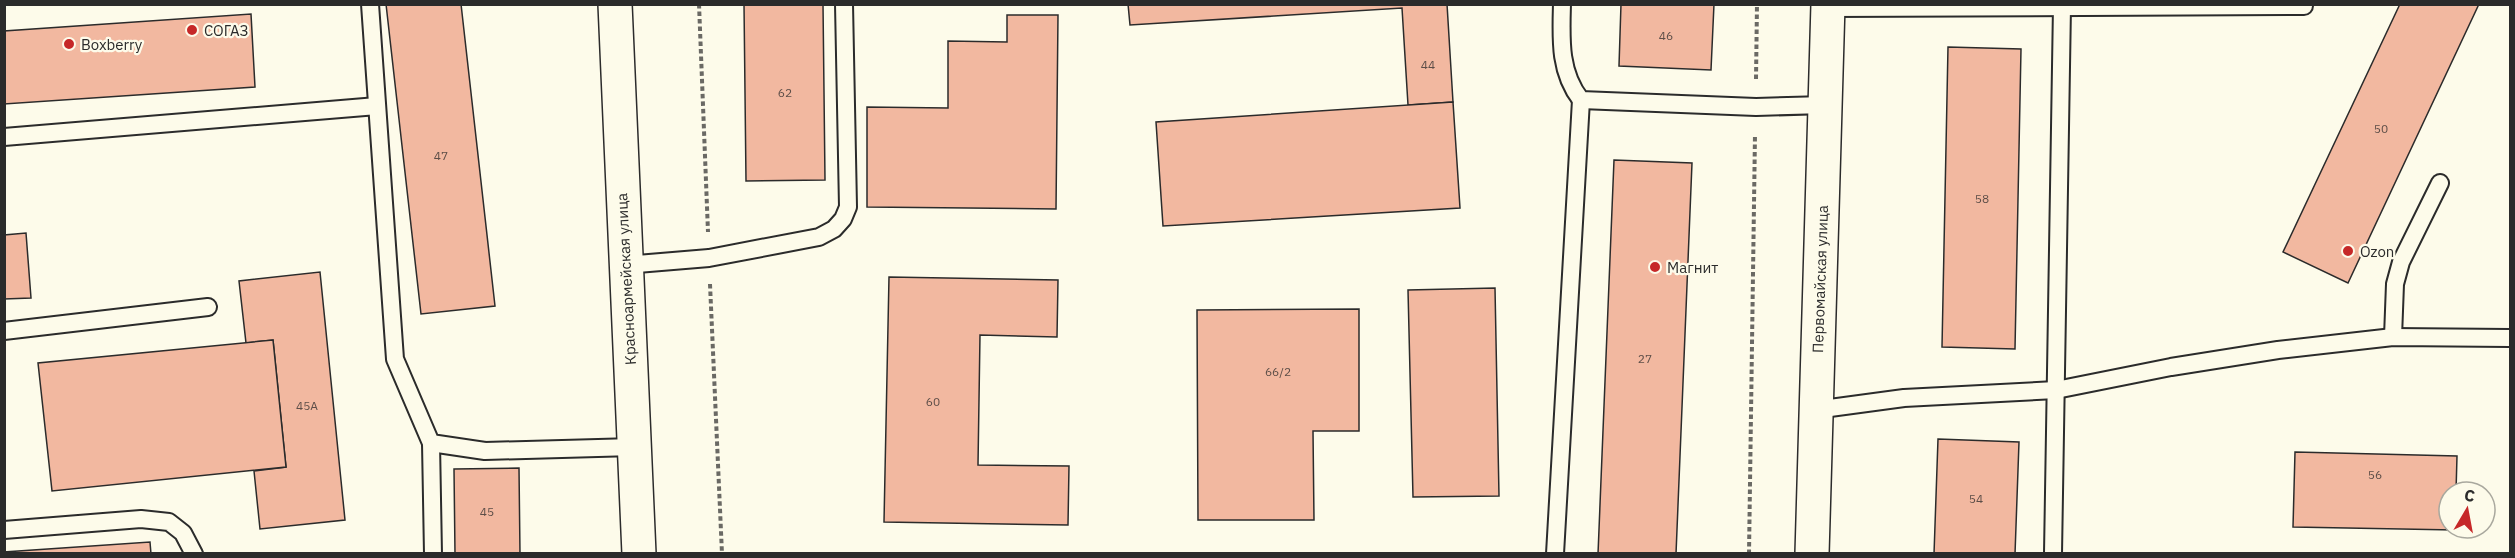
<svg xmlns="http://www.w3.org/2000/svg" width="2515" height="558" font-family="'IBM Plex Sans',sans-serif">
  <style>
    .building { fill: #f2b8a0; stroke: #2b2b2b; stroke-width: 1.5 }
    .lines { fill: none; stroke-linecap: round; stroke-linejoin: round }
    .lane-casing { stroke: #2b2b2b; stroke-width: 20 }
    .secondary-casing { stroke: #2b2b2b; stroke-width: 36 }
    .path { stroke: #6a6964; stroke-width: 4; stroke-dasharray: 4.5 3; stroke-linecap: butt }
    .lane { stroke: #fdfbea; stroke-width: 16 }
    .secondary { stroke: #fdfbea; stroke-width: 33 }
    .poi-dot { fill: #c62828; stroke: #fdfbea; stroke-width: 2 }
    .labels { text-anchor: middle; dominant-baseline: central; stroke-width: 4.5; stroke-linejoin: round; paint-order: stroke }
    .number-label { font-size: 12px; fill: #5d4e48 }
    .poi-label { font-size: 15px; fill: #2b2b2b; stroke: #fdfbea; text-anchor: start }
    .street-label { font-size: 15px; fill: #2b2b2b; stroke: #fdfbea }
  </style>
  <rect width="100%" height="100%" fill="#fdfbea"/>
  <!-- building -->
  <g class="building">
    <polygon points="386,4 461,4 495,306 421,314"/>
    <polygon points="744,4 823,4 825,180 746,181"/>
    <polygon points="1128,4 1447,4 1453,102 1408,105 1402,8 1130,25"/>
    <polygon points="1621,4 1714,4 1711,70 1619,66"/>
    <polygon points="2400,4 2479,4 2348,283 2283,252"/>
    <polygon points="251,14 255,87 4,104 4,31"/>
    <polygon points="1007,15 1058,15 1056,209 867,207 867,107 948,108 948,41 1007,42"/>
    <polygon points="1948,47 2021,49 2015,349 1942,347"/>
    <polygon points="1453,102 1460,208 1163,226 1156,122"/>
    <polygon points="1614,160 1692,163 1676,554 1598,554"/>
    <polygon points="26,233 31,298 4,299 4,235"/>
    <polygon points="320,272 345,520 260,529 254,471 286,467 273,340 246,343 239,281"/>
    <polygon points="889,277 1058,280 1057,337 980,335 978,465 1069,466 1068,525 884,522"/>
    <polygon points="1495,288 1499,496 1413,497 1408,290"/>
    <polygon points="1359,309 1359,431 1313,431 1314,520 1198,520 1197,310"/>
    <polygon points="273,340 286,467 52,491 38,363"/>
    <polygon points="1938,439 2019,442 2015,554 1934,554"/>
    <polygon points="2295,452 2457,456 2456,492 2449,492 2449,528 2455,528 2455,530 2293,527"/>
    <polygon points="519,468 520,554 455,554 454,469"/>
    <polygon points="150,542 151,554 4,554 4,552"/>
  </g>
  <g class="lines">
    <!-- lane casing -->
    <g class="lane-casing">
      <g id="lane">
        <polyline points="370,4 395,359 431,443 485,451 634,447"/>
        <path d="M1562,4C1561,39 1559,72 1581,100L1756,107L1826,105"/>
        <polyline points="1828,8 2304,6"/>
        <polyline points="4,137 377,106"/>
        <polyline points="625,265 709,258 819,237 834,229 843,219 848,207 844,4"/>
        <polyline points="4,331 208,307"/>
        <polyline points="2393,337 2395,284 2401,262 2440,183"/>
        <polyline points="1815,410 1904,398 2056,390 2171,367 2278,350 2393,337 2510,338"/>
        <polyline points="431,443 433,554"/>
        <polyline points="4,530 141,519 169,522 183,533 194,554"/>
        <polyline points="1555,554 1581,100"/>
        <polyline points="2053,554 2062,6"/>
      </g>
    </g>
    <!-- secondary casing -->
    <g class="secondary-casing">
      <g id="secondary">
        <polyline points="615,4 639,554"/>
        <polyline points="1812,554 1828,4"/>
      </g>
    </g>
    <!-- path -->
    <g class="path">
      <polyline points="699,4 708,232"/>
      <polyline points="1756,79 1757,4"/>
      <polyline points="710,284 722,554"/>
      <polyline points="1749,554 1755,134"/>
    </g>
    <!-- lane -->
    <use href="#lane" class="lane"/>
    <!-- secondary -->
    <use href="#secondary" class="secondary"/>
  </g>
  <!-- markers -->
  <g class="poi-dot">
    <circle cx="192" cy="30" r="6"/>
    <circle cx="69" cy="44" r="6"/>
    <circle cx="2348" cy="251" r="6"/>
    <circle cx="1655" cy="267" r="6"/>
  </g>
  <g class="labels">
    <!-- number labels -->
    <g class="number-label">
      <text x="1666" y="35">46</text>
      <text x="1428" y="64">44</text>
      <text x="785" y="92">62</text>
      <text x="2381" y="128">50</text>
      <text x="441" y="155">47</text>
      <text x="1982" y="198">58</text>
      <text x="1645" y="358">27</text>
      <text x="1278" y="371">66/2</text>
      <text x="933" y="401">60</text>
      <text x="307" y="405">45А</text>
      <text x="2375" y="474">56</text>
      <text x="1976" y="498">54</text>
      <text x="487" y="511">45</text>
    </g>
    <!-- poi labels -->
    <g class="poi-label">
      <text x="204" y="30">СОГАЗ</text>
      <text x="81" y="44">Boxberry</text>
      <text x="2360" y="251">Ozon</text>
      <text x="1667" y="267">Магнит</text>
    </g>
    <!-- street labels -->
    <g class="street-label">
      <text transform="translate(626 279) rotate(-93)">Красноармейская улица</text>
      <text transform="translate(1820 279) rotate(-88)">Первомайская улица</text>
    </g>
  </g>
  <!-- border -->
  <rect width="2515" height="558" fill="none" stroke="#2b2b2b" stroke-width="12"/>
  <!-- north arrow -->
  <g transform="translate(2467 510) rotate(10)"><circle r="28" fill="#fdfbea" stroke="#a9a89e" stroke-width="1.5"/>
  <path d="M0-4.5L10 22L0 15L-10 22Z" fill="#c62828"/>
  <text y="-9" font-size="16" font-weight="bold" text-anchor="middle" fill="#2b2b2b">С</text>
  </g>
</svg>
